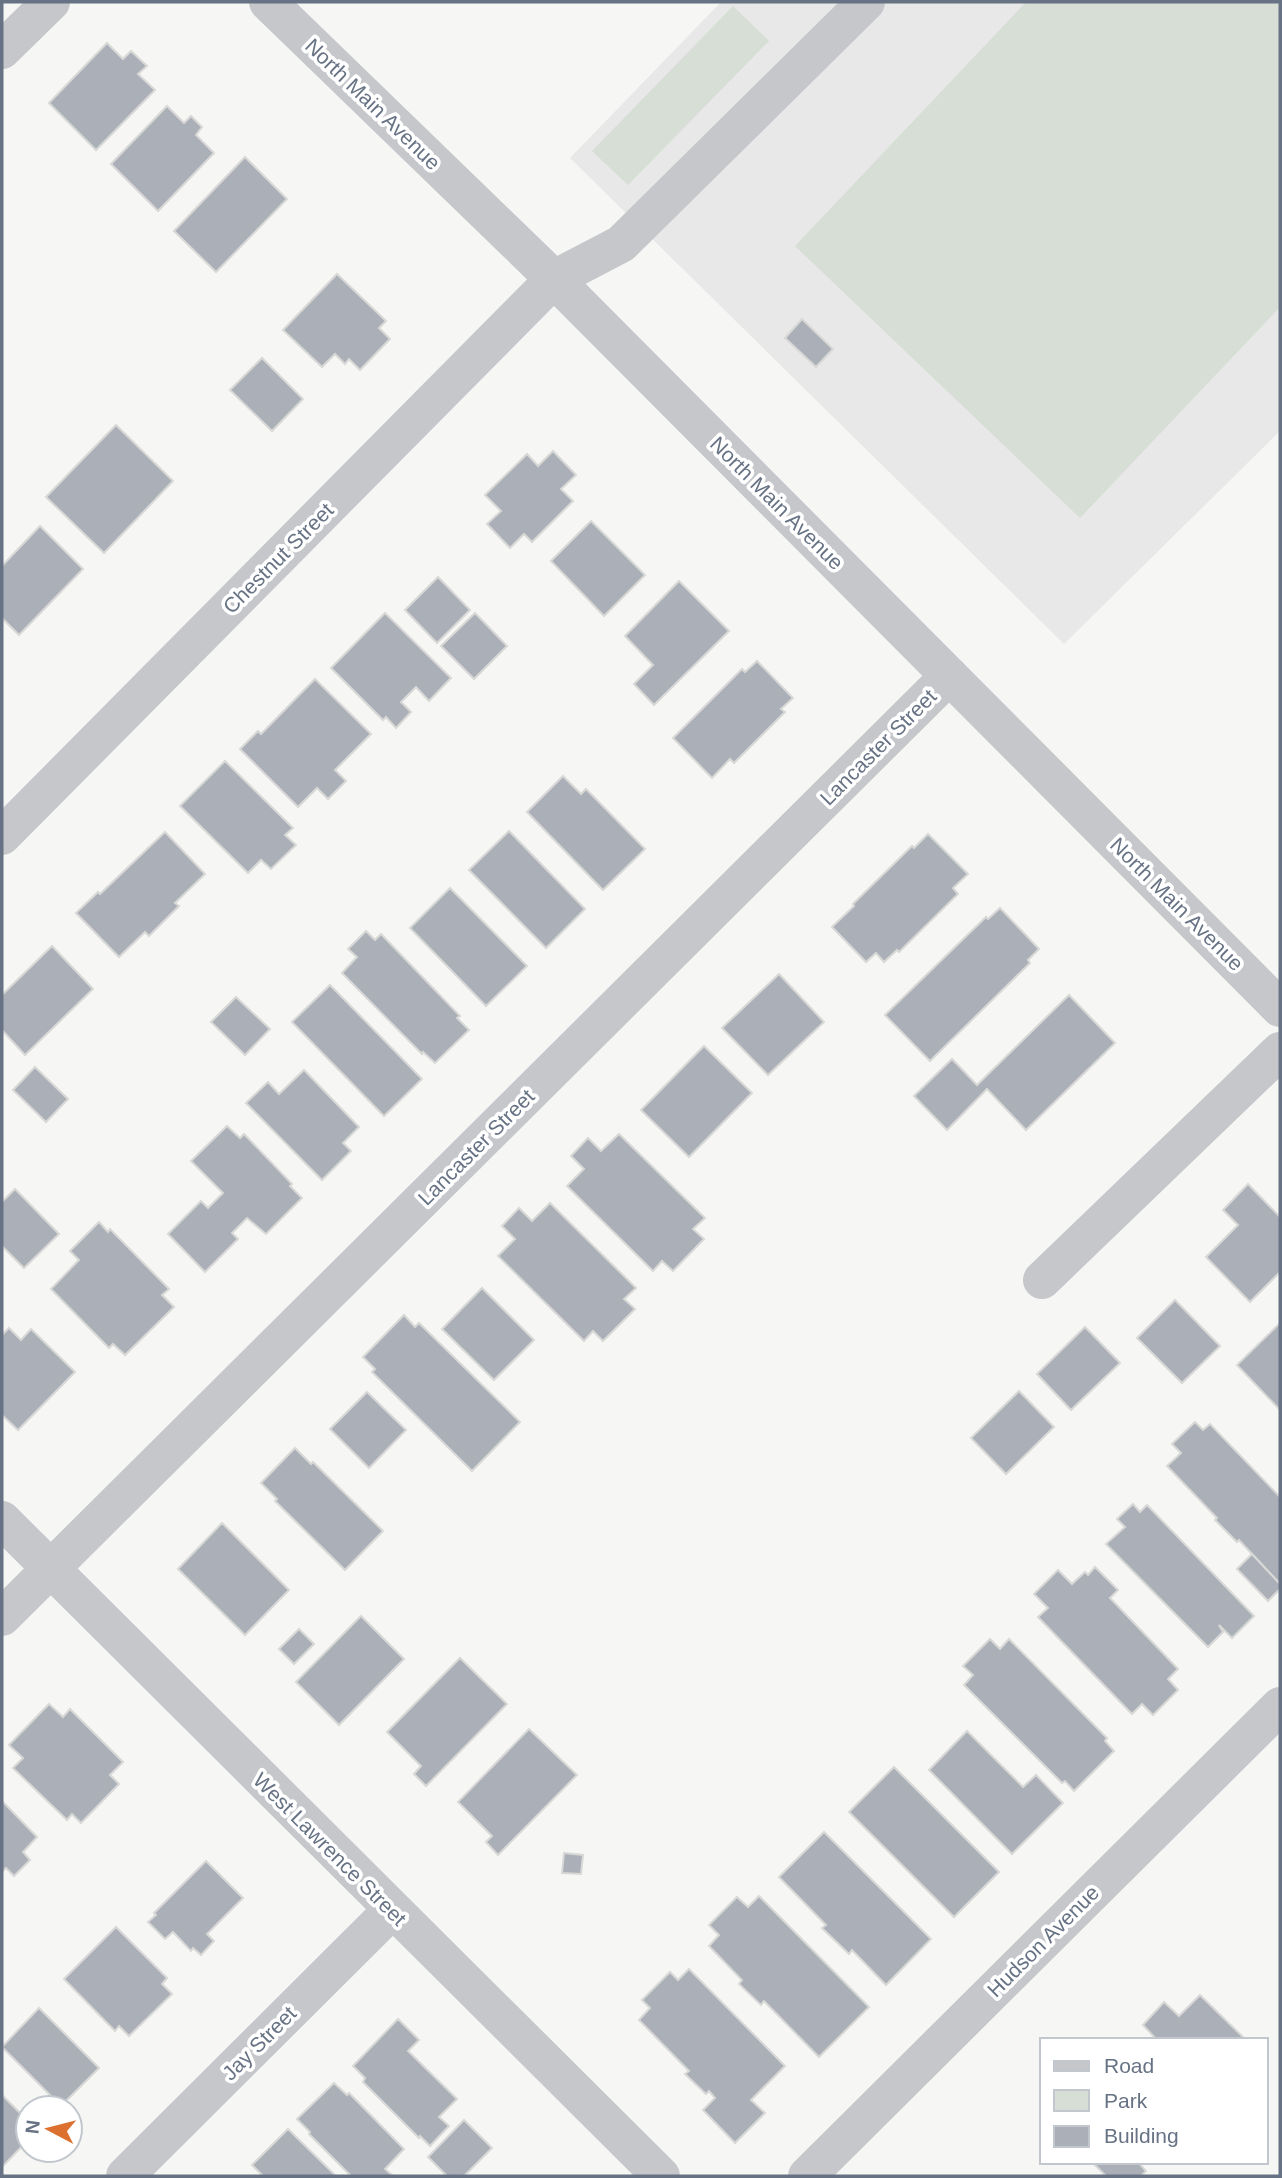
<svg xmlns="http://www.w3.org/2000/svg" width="1282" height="2178" font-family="Helvetica,sans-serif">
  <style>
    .built { fill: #e7e8e7 }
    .green { fill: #d7ded5 }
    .building { fill: #abb0b8; stroke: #d8d8d6; stroke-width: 2 }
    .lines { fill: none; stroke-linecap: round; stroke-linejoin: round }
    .minor { stroke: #c5c7cb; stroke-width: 38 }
    .labels { text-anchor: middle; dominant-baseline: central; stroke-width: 7; stroke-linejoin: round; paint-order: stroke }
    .street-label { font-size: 21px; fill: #677384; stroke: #fff }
  </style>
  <rect width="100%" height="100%" fill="#f6f7f4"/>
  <!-- built -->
  <polygon class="built" points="721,2 1280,2 1280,431 1064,644 570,158"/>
  <!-- green -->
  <g class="green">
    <polygon points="1026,2 1280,2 1280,307 1080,518 795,246"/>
    <polygon points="733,6 769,41 628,185 592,151"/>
  </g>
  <!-- building -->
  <g class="building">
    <polygon points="107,43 123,59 131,51 147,66 138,74 155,90 96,150 49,103"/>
    <polygon points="167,106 184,123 191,116 202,127 196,135 214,153 158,211 111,164"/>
    <polygon points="245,157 287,199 216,272 174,231"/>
    <polygon points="337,274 386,321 379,328 390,339 360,370 349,359 345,364 335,354 322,367 283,330"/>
    <polygon points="802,319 833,349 816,367 785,338"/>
    <polygon points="262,358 303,399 272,431 230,390"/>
    <polygon points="116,425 173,481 104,553 46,497"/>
    <polygon points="553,451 576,475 561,489 573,501 532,542 524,534 510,548 487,524 501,511 485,495 527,454 538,466"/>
    <polygon points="591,521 645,575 604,616 551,561"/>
    <polygon points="40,526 83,569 19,635 2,618 2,566"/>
    <polygon points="438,577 470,610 437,643 405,610"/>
    <polygon points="679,581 729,631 654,705 634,684 653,665 625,636"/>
    <polygon points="385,613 451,678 429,701 416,687 401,702 411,712 396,728 386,717 383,720 331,668"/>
    <polygon points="475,613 507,646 474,679 441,646"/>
    <polygon points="757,661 793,698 781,709 785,712 734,763 730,759 712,778 673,738 742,669 745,672"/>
    <polygon points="315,679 371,734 335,770 346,781 328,799 317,788 298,807 240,749 258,731 261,734"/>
    <polygon points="225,761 293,828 285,835 296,845 271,869 261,860 248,873 180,806"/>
    <polygon points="563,776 581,794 586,789 645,849 603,890 527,812"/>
    <polygon points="509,831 585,909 546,948 469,870"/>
    <polygon points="165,832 205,874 175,903 179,906 149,936 145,932 119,957 76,913 98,892 100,894"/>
    <polygon points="928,834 968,874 953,888 958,894 899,952 897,950 884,962 876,953 866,962 832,927 854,906 853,904 912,846 914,848"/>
    <polygon points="450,888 527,966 486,1006 410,928"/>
    <polygon points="1000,908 1039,949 1028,960 1030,963 930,1061 885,1015 986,917 988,919"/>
    <polygon points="366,931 375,940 381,934 460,1016 457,1018 469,1030 435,1063 423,1052 422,1054 342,973 357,957 348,949"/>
    <polygon points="52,946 93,989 25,1055 2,1030 2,995"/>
    <polygon points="779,974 824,1022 768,1075 722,1028"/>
    <polygon points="330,985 422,1079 384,1116 292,1022"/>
    <polygon points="1069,995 1115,1043 1026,1130 987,1089 947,1130 914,1096 952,1059 977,1085"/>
    <polygon points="236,997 270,1029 245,1055 211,1022"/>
    <polygon points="704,1046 752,1093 689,1157 641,1110"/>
    <polygon points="35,1067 68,1099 46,1122 13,1090"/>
    <polygon points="304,1070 359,1127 343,1143 351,1151 322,1180 246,1103 268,1082 279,1094"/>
    <polygon points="227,1126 240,1138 244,1134 292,1184 290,1186 302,1198 266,1234 247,1218 232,1233 238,1239 205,1272 168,1234 201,1201 208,1208 223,1193 191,1161"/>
    <polygon points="619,1134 705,1218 693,1229 704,1239 673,1271 662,1261 653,1271 567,1186 584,1169 571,1156 588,1138 601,1151"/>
    <polygon points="1248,1184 1280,1217 1280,1272 1250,1302 1206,1257 1238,1225 1223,1210"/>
    <polygon points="15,1189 59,1234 24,1268 2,1246 2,1202"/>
    <polygon points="550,1203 636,1288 624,1299 635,1309 603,1341 593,1331 584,1341 498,1256 515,1239 502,1226 519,1208 532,1221"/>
    <polygon points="99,1222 108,1232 110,1229 169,1289 162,1295 174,1307 125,1355 113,1344 109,1348 51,1289 79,1260 70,1251"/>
    <polygon points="482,1288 534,1340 494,1380 442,1329"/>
    <polygon points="1175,1300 1220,1346 1182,1383 1137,1338"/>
    <polygon points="404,1315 415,1327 419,1323 520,1422 472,1471 372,1372 375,1369 363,1357"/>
    <polygon points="1280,1323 1280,1410 1237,1365"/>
    <polygon points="1085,1327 1120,1363 1071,1410 1037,1374"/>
    <polygon points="9,1328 21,1340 31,1329 75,1372 18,1430 3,1416 2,1417 2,1335"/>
    <polygon points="1019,1391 1054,1427 1006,1474 971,1438"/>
    <polygon points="367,1392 406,1430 369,1468 330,1429"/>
    <polygon points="1195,1422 1203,1430 1210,1424 1280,1497 1280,1584 1239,1540 1237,1542 1215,1520 1217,1518 1167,1466 1181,1453 1172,1444"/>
    <polygon points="295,1448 311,1464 313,1462 383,1531 345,1570 275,1501 277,1499 261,1483"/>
    <polygon points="1133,1504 1140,1512 1147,1505 1254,1616 1232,1638 1219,1625 1223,1632 1208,1647 1106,1544 1125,1527 1117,1519"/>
    <polygon points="222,1523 289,1590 245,1635 178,1569"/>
    <polygon points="1252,1554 1280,1584 1280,1589 1268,1601 1237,1569"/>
    <polygon points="1095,1567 1118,1590 1110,1598 1178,1669 1168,1679 1178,1690 1153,1715 1142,1704 1132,1714 1038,1617 1048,1608 1034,1594 1058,1570 1072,1584 1085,1572 1088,1575"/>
    <polygon points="361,1616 404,1659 339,1725 296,1682"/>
    <polygon points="299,1629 314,1644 294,1664 279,1649"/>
    <polygon points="990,1639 1000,1649 1009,1639 1107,1738 1105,1741 1114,1751 1074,1791 1065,1781 1062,1783 964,1685 973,1675 963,1666"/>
    <polygon points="460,1658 507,1704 426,1786 414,1774 421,1766 387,1732"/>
    <polygon points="49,1704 63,1717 70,1709 123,1762 110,1775 119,1784 81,1823 72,1814 67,1820 13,1768 23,1758 9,1745"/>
    <polygon points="529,1729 577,1775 498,1855 486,1842 492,1836 458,1802"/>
    <polygon points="967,1731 1023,1787 1036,1775 1063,1803 1012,1854 929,1770"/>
    <polygon points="894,1767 999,1872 954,1917 849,1812"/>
    <polygon points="2,1801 37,1837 23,1852 30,1860 14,1876 6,1868 2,1872"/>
    <polygon points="824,1832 931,1939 886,1985 852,1950 849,1954 822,1928 826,1925 779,1877"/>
    <polygon points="564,1853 583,1855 581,1874 562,1873"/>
    <polygon points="206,1861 243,1898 207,1934 214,1941 201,1955 193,1948 191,1951 173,1932 165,1939 148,1922 156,1915 154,1913"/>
    <polygon points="759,1896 869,2007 819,2057 764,2001 761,2005 739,1984 742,1980 709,1946 719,1935 709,1925 737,1897 748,1907"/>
    <polygon points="116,1927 167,1978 162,1984 172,1994 129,2036 119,2026 115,2031 64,1979"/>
    <polygon points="689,1969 785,2066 751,2100 765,2113 735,2143 703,2110 715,2098 709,2091 706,2094 685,2074 689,2071 639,2020 650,2008 642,2000 670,1972 678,1980"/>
    <polygon points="1200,1995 1246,2040 1157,2040 1143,2025 1164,2002 1179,2016"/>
    <polygon points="39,2008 99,2068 61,2106 2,2047"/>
    <polygon points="398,2019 419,2040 408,2051 457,2099 439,2117 449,2126 430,2146 420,2136 419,2138 363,2082 365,2078 353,2066"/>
    <polygon points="334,2083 347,2095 349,2093 404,2149 385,2169 393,2176 351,2176 309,2134 310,2132 297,2119"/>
    <polygon points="2,2095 28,2121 28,2140 2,2167"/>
    <polygon points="464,2120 492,2148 464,2176 447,2176 428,2157"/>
    <polygon points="288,2129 336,2176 263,2176 252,2165"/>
    <polygon points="1092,2162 1138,2162 1146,2171 1141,2176 1106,2176"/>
  </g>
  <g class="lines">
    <!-- minor -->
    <g class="minor">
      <polyline points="268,2 554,279 1280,1008"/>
      <polyline points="2,50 51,2"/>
      <polyline points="2,836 554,279 621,244 866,2"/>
      <polyline points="1042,1280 1280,1051"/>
      <polyline points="2,1520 661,2176"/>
      <polyline points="2,1617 949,676"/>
      <polyline points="125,2176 392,1910"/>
      <polyline points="807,2176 1280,1706"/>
    </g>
  </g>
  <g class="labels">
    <!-- street labels -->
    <g class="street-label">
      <text transform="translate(373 104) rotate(44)">North Main Avenue</text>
      <text transform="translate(777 503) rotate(45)">North Main Avenue</text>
      <text transform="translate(278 558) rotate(-45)">Chestnut Street</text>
      <text transform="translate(878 747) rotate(-45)">Lancaster Street</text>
      <text transform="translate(1177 904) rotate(45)">North Main Avenue</text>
      <text transform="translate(476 1147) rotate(-45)">Lancaster Street</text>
      <text transform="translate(330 1849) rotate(45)">West Lawrence Street</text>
      <text transform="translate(1043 1941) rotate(-45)">Hudson Avenue</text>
      <text transform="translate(259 2043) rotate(-45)">Jay Street</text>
    </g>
  </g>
  <!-- border -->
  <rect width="1282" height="2178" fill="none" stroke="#677384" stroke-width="7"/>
  <!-- legend -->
  <rect x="1040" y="2038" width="228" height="126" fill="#ffffff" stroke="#c2c7ce" stroke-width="2"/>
  <rect x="1054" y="2061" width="35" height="10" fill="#c5c7cb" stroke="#c2c7ce" stroke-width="2"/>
  <text x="1104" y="2073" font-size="21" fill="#677384">Road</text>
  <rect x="1054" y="2090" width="35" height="21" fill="#d7ded5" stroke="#c2c7ce" stroke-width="2"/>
  <text x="1104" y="2108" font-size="21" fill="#677384">Park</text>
  <rect x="1054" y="2126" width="35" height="21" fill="#abb0b8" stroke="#c2c7ce" stroke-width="2"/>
  <text x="1104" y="2143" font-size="21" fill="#677384">Building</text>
  <!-- north arrow -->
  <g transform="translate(49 2129) rotate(277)"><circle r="33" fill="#ffffff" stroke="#c2c7ce" stroke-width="2"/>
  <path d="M0-5L12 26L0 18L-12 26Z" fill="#dc712f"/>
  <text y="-10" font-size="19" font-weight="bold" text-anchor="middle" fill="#677384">N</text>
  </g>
</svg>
